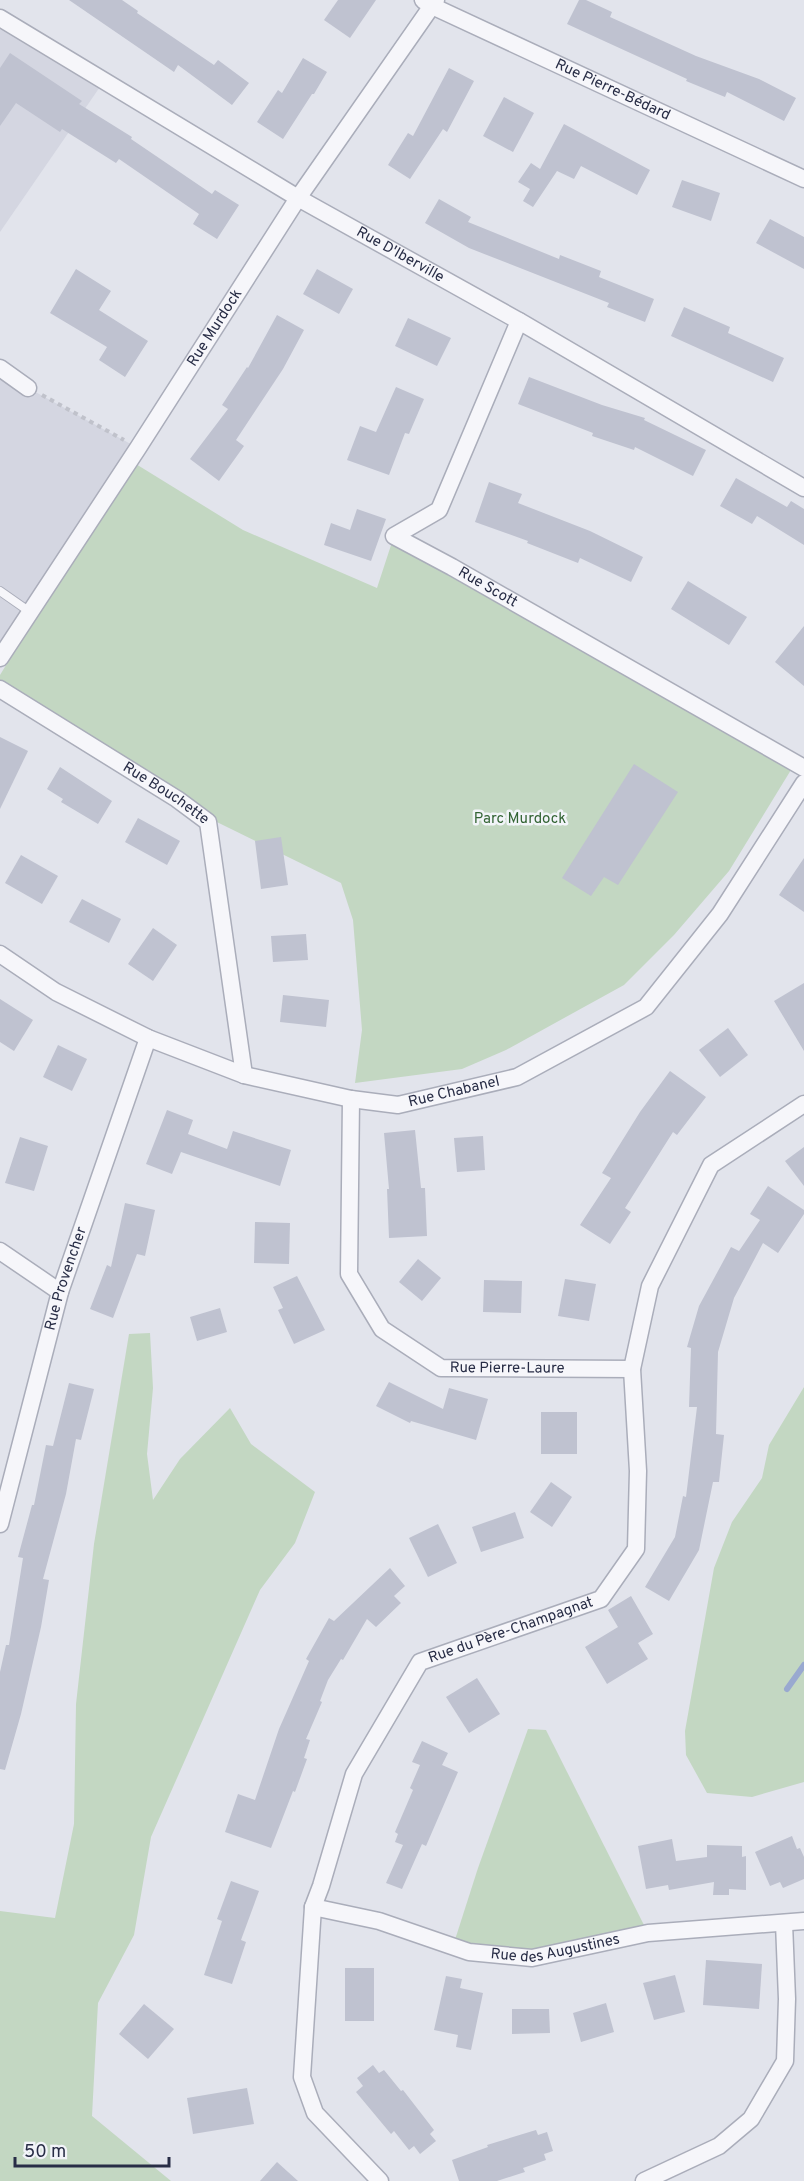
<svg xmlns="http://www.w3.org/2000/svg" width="804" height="2181" font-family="Overpass,sans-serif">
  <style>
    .built { fill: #d4d6e1 }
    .green { fill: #c3d7c2 }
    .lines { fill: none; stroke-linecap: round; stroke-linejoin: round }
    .stream { stroke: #99a9d0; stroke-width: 6 }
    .building { fill: #bfc2d0 }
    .lane-casing { stroke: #aaadba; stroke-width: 10 }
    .street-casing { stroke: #aaadba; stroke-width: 19 }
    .path { stroke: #c0c2cb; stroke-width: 4; stroke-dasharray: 4.5 4.5; stroke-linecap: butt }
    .lane { stroke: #f6f6fa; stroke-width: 8 }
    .street { stroke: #f6f6fa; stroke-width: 16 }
    .labels { text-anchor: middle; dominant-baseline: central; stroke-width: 5; stroke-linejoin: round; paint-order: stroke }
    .street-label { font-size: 15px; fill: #282d46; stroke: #f2f4f9 }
    .park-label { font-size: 15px; fill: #336434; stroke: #f2f4f9 }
  </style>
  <rect width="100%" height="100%" fill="#e2e4ec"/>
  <!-- built -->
  <g class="built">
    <polygon points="0,18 104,81 0,232"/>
    <polygon points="0,368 28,388 138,448 0,658"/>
  </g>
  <!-- green -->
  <g class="green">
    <polygon points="131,461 243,530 377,588 394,536 736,719 794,765 729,871 674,935 624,985 506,1050 462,1069 355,1083 362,1030 353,920 341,883 170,799 0,690 0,675"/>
    <polygon points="150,1333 153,1388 147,1454 153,1500 180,1459 230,1408 251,1444 315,1492 295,1543 260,1590 151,1837 134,1935 98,2003 92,2116 171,2181 0,2181 0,1911 55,1918 74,1824 76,1704 94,1544 129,1334"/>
    <polygon points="804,1387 804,1782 752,1797 707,1793 686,1755 685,1731 714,1568 732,1522 762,1478 769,1445"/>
    <polygon points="528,1729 546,1730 648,1933 532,1958 453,1946 478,1868"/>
  </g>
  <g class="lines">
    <!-- stream -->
    <polyline class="stream" points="787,1689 804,1665"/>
  </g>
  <!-- building -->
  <g class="building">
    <polygon points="69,0 122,0 138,11 137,13 214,65 218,60 249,83 232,105 178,65 174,72"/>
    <polygon points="338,0 376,0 350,38 324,20"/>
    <polygon points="579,0 586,0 612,12 610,17 696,56 759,79 796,98 784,121 727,92 725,97 686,81 687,79 567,24"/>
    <polygon points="10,53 82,101 79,104 132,137 131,139 212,194 215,190 239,205 217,239 193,224 199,214 119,159 116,163 62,129 60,132 16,103 0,126 0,68"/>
    <polygon points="303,58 327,72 314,94 312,94 283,139 257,122 278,90 282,93"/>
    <polygon points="449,68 474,81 447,132 443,129 410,179 388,165 408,133 413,136"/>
    <polygon points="504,97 534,113 513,152 483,136"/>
    <polygon points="564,124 650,170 637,195 581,166 574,179 557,171 533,207 523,201 530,189 518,182 531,163 540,169"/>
    <polygon points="682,180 720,193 711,221 672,207"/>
    <polygon points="439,199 471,217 468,222 559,259 560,255 601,271 599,277 654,299 645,322 607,307 609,303 469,248 425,223"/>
    <polygon points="770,219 804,237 804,269 756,243"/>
    <polygon points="76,269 111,291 99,310 148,341 125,377 99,360 107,347 50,313"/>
    <polygon points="317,269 353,289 339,314 303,294"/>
    <polygon points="684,307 730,327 728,333 784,358 773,382 671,336"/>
    <polygon points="277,315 304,330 283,369 236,440 244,446 219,481 190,459 228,409 222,405 247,367 248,368"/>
    <polygon points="408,318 451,338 437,366 395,346"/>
    <polygon points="529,377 602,405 645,418 644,420 706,450 693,476 635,447 634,450 592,436 593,433 518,404"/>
    <polygon points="396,387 424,399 409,434 405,433 389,475 347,460 360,426 376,432"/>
    <polygon points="736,478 787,507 791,501 804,509 804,545 757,516 752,524 720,506"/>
    <polygon points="489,482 522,494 518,503 590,531 643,557 631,582 580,558 578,563 527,543 528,541 475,522"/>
    <polygon points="357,509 386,519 371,561 324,545 331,523 350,530"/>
    <polygon points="688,581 747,617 729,645 671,609"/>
    <polygon points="804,626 804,686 775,662"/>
    <polygon points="0,737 28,751 0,809"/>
    <polygon points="634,764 678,792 618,885 604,877 591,896 562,878"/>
    <polygon points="60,767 112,801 98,824 61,802 63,799 47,789"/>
    <polygon points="138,818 180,841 167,865 125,842"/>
    <polygon points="281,837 288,885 261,889 255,841"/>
    <polygon points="21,855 58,876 42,904 5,883"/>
    <polygon points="804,858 804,912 779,895"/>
    <polygon points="82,899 121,919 109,943 69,922"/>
    <polygon points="153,928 177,945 153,981 128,964"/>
    <polygon points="306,934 308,960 273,962 271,936"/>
    <polygon points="804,983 804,1051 774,1001"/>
    <polygon points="283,995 329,1000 326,1027 280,1022"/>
    <polygon points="0,999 33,1020 14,1051 0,1042"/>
    <polygon points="728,1028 748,1055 720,1077 699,1050"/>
    <polygon points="58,1045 87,1059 72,1091 43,1077"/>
    <polygon points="670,1071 706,1097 677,1135 673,1132 625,1208 631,1212 610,1244 580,1225 611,1178 602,1173 640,1112"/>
    <polygon points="167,1110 193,1120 188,1134 227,1149 233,1131 291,1150 280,1186 181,1152 172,1174 146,1164"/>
    <polygon points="415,1130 421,1188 425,1188 427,1236 389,1238 387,1189 389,1189 384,1133"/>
    <polygon points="483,1136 485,1170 457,1172 454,1138"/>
    <polygon points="20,1137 48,1146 34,1191 5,1183"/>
    <polygon points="804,1147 804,1186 785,1161"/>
    <polygon points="768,1186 804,1210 804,1214 778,1253 763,1243 734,1298 718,1352 716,1434 724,1435 719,1482 713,1482 699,1550 669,1601 645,1587 675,1537 683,1496 686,1497 697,1407 689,1407 691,1348 687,1347 699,1306 731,1247 739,1251 760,1220 750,1214"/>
    <polygon points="125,1203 155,1210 145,1256 137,1254 113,1318 90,1309 107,1265 111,1267"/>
    <polygon points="255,1222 290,1223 289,1264 254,1263"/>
    <polygon points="418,1259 441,1278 422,1301 399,1282"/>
    <polygon points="297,1276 325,1330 294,1344 278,1310 283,1308 273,1287"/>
    <polygon points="565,1279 596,1284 589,1321 558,1316"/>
    <polygon points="484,1280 522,1281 521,1313 483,1312"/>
    <polygon points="220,1308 227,1332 197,1341 190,1317"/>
    <polygon points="389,1382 443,1409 449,1388 488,1399 476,1440 411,1421 410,1423 376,1406"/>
    <polygon points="69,1383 94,1389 81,1440 76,1439 66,1494 43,1579 49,1580 41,1627 21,1714 5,1770 0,1769 0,1672 6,1645 9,1645 23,1558 18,1557 32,1505 34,1505 46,1445 53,1446"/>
    <rect x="541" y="1412" width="36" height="42"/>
    <polygon points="551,1482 572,1497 552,1527 530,1512"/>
    <polygon points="515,1512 524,1538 481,1552 472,1527"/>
    <polygon points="438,1524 457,1563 428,1577 409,1538"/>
    <polygon points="390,1568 405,1586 394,1596 401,1603 376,1627 367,1619 343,1660 341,1659 328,1680 320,1701 322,1702 306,1739 310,1740 304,1758 307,1759 295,1792 293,1791 271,1848 225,1832 238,1794 255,1800 279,1729 309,1661 306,1659 329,1618 334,1621"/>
    <polygon points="631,1596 653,1634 638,1643 648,1659 607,1684 585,1647 618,1627 608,1610"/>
    <polygon points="477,1678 500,1714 469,1733 446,1697"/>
    <polygon points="422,1741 448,1753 442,1765 458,1772 426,1846 422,1844 402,1889 386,1883 403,1845 395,1842 398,1834 395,1832 413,1790 410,1788 420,1765 412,1762"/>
    <polygon points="792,1836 797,1849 800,1848 804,1857 804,1879 783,1888 780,1882 770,1886 755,1852"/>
    <polygon points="672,1839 676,1861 707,1857 707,1845 742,1846 742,1857 746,1856 746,1890 729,1889 729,1895 713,1895 714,1882 669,1890 668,1885 646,1889 638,1846"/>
    <polygon points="231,1881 259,1891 241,1940 246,1942 232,1984 204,1975 222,1921 217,1919"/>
    <polygon points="706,1960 762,1964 759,2009 703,2005"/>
    <rect x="345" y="1968" width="29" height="53"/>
    <polygon points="675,1975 685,2012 654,2020 643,1983"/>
    <polygon points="446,1976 462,1979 460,1988 483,1993 471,2050 456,2047 458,2035 434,2030"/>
    <polygon points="606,2003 614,2032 581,2042 573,2013"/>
    <polygon points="144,2004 174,2029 148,2059 119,2034"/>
    <polygon points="512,2009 549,2009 550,2033 512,2034"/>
    <polygon points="373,2065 379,2073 384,2070 401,2091 403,2090 434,2130 430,2134 436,2141 420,2154 414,2146 409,2150 394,2131 391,2134 356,2092 363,2086 357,2078"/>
    <polygon points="247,2088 254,2124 193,2134 187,2098"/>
    <polygon points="536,2130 538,2135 547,2132 553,2151 544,2154 546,2160 523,2168 525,2172 497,2181 459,2181 452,2160 488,2147 487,2145"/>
    <polygon points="277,2162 298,2181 260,2181"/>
  </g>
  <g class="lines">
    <!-- lane casing -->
    <g class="lane-casing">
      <polyline id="lane" points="0,591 30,612"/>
    </g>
    <!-- street casing -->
    <g class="street-casing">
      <g id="street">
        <path id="s1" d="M423,0L432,6L804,179"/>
        <path id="s2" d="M0,18L298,198L519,321L804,488"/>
        <path id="s3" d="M519,321L439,510L394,536L452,567L804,768"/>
        <polyline points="0,368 28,388"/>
        <path id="s4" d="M0,658L138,448L298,198L436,0"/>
        <path id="s5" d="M0,689L177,799L208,822L244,1075"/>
        <path id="s6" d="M0,954L56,992L148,1038L244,1075L351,1099L398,1105L517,1077L646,1007L720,914L804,783"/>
        <path id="s7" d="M351,1099L349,1274L382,1329L441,1368L632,1369"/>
        <polyline points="0,1251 60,1292"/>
        <path id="s8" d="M0,1524L60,1292L148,1038"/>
        <path id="s9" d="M313,1907L379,1921L469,1952L532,1958L648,1933L804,1921"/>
        <path id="s10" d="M380,2181L315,2113L302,2077L313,1907L321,1886L354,1774L420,1662L601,1599L636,1549L638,1471L632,1369L650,1286L711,1165L804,1104"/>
        <polyline points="644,2181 719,2146 751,2119 785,2061 787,1999 784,1923"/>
      </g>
    </g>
    <!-- path -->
    <polyline class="path" points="42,395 124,440"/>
    <!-- lane -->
    <use href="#lane" class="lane"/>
    <!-- street -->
    <use href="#street" class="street"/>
  </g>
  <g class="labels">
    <!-- street labels -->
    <g class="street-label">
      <text stroke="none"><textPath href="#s1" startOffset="210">Rue Pierre-Bédard</textPath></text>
      <text stroke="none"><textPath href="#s2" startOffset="465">Rue D'Iberville</textPath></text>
      <text stroke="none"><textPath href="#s4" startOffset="394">Rue Murdock</textPath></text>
      <text stroke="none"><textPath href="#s3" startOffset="364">Rue Scott</textPath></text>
      <text stroke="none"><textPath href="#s5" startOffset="196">Rue Bouchette</textPath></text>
      <text stroke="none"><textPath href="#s6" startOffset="488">Rue Chabanel</textPath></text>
      <text stroke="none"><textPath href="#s8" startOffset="254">Rue Provencher</textPath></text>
      <text stroke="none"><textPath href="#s7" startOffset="376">Rue Pierre-Laure</textPath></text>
      <text stroke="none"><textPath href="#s10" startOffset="668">Rue du Père-Champagnat</textPath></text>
      <text stroke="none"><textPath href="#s9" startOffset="250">Rue des Augustines</textPath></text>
    </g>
    <!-- park labels -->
    <g class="park-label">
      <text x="520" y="819">Parc Murdock</text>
    </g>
  </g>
  <!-- scale -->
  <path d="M15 2157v9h154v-9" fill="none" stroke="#282d46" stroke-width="3"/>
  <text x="24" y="2157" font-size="18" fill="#282d46" stroke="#f2f4f9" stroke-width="4.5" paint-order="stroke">50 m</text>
</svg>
